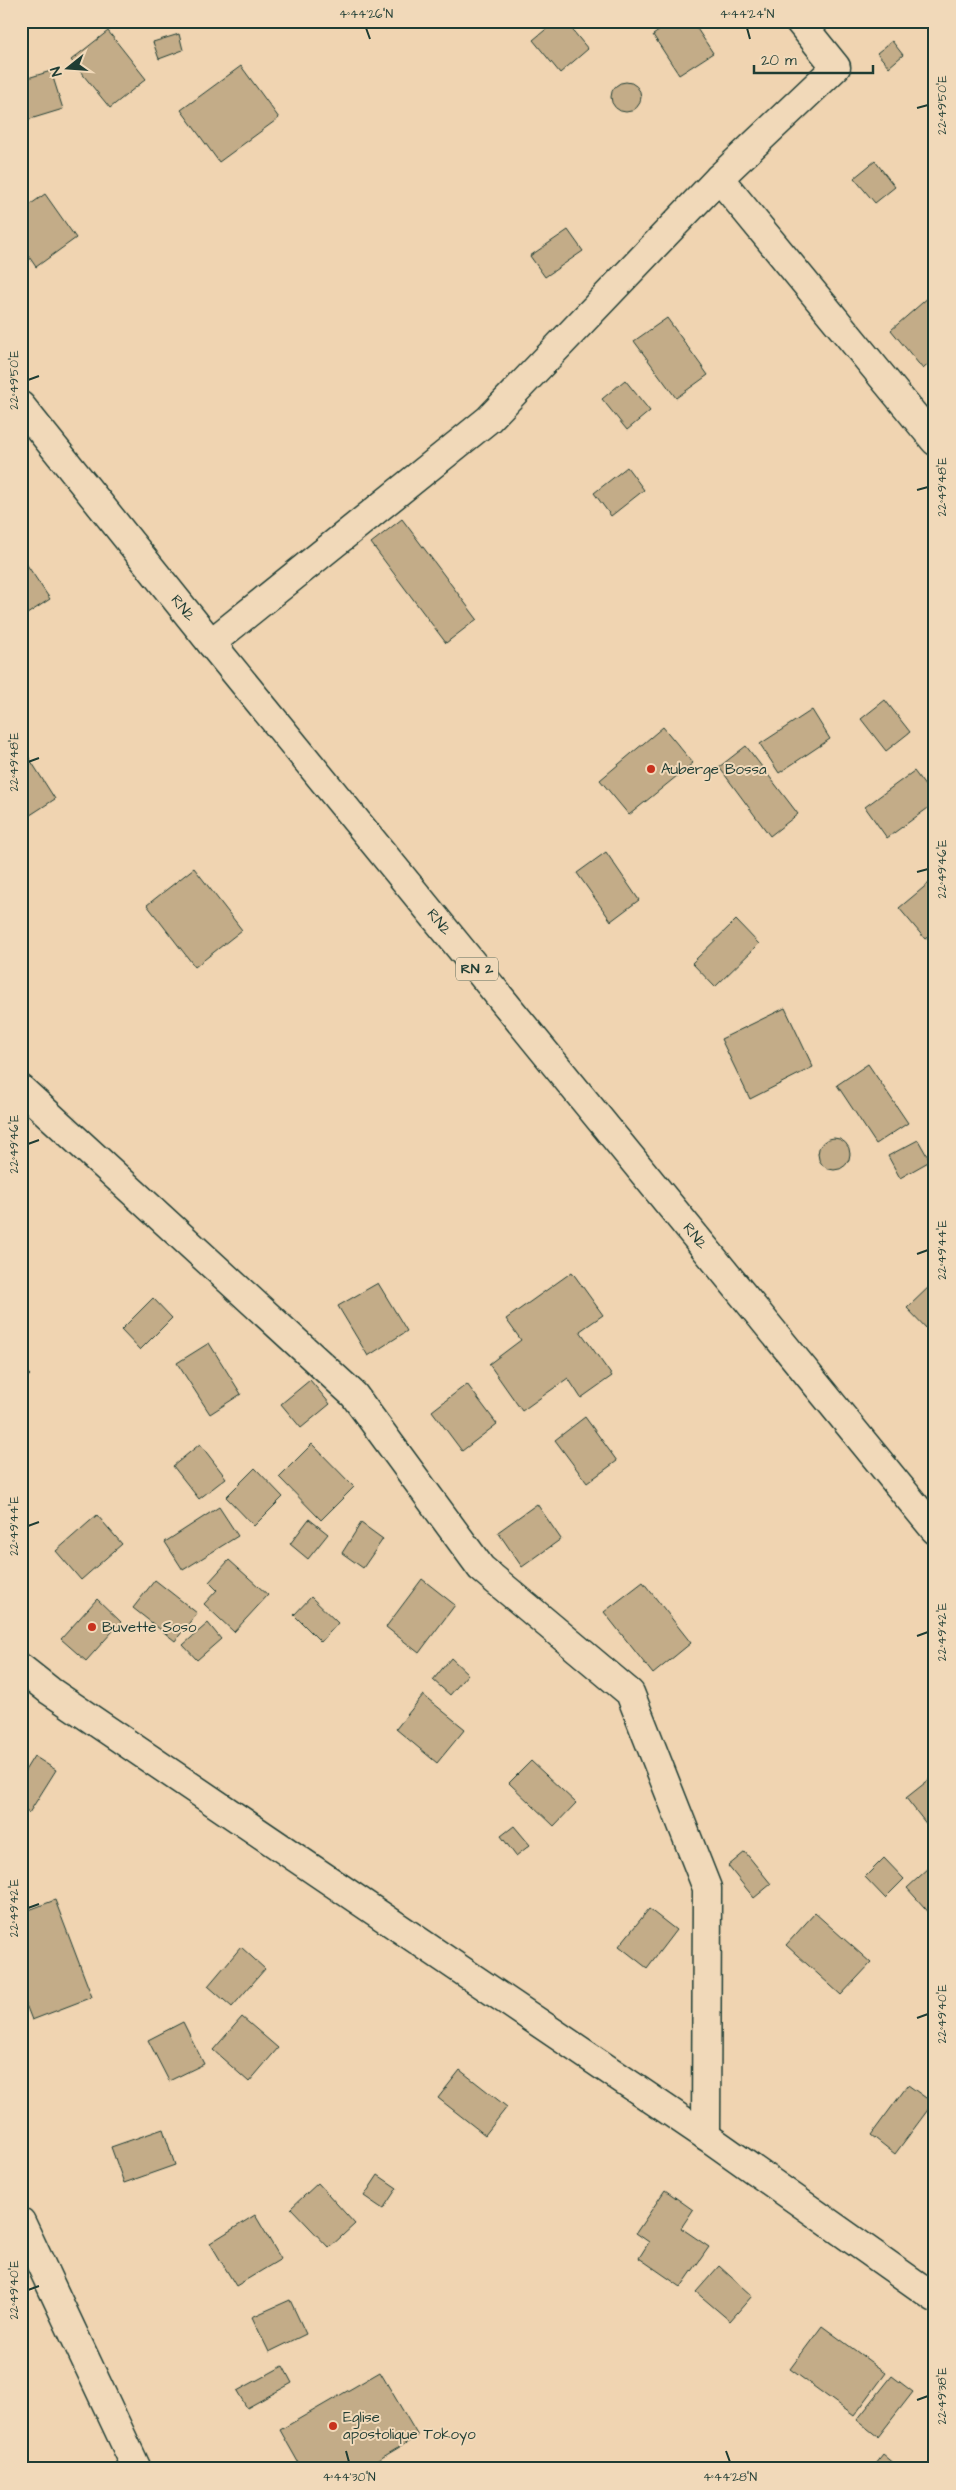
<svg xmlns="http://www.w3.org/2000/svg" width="956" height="2490" font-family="'Architects Daughter',sans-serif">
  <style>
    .building { fill: #c3ac88; stroke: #1f3d34 }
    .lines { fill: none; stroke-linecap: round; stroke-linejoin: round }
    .minor-casing { stroke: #1f3d34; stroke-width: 31 }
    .major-casing { stroke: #1f3d34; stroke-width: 31 }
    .minor { stroke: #f1d9b9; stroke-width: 28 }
    .major { stroke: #f1d9b9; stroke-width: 28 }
    .ticks { fill: none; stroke: #1f3d34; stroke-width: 2 }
    .poi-dot { fill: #c8321e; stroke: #f1d9b9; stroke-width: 2 }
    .labels { text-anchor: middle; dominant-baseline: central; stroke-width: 4; stroke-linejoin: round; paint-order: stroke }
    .shield { fill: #f1d9b9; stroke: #5e6c5c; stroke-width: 1 }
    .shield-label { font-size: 14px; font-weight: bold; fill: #1f3d34 }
    .street-label { font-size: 15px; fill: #1f3d34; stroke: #f1d9b9 }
    .poi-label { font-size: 15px; fill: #1f3d34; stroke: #f1d9b9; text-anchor: start }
    .neatline { fill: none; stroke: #1f3d34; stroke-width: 2 }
    .ticks-label { font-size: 12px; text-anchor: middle; fill: #1f3d34 }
  </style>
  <rect width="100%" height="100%" fill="#f0d4b1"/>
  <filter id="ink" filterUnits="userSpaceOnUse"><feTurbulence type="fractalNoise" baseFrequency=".02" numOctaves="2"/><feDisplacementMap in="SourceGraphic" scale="10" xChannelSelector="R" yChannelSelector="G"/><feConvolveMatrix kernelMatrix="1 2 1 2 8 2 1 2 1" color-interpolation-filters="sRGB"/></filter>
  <g filter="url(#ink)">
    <!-- building -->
    <g class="building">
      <polygon points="165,21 185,21 186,23 167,29"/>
      <polygon points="556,21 565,21 588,49 560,73 533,40"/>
      <polygon points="673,21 692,21 713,53 679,75 653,35"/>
      <polygon points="108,31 146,79 110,108 71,60"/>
      <polygon points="179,34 183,50 159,59 153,42"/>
      <polygon points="892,41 903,55 889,67 877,53"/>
      <polygon points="241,66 279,118 219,162 181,110"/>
      <polygon points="51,71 63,109 27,120 21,100 21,80"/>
      <circle cx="626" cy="97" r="15"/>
      <polygon points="875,161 895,187 875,203 854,178"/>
      <polygon points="45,194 76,238 36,267 21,245 21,211"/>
      <polygon points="568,230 583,251 545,277 530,256"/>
      <polygon points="930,296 935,301 935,358 923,369 891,330"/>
      <polygon points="667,318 708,375 676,398 634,341"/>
      <polygon points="625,380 650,411 627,430 602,399"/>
      <polygon points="627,467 644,490 611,516 594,493"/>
      <polygon points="402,519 477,619 446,643 371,543"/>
      <polygon points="21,556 50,599 21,618"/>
      <polygon points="885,700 910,732 886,751 861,719"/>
      <polygon points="812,710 830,739 779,773 760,744"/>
      <polygon points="663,727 693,763 629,815 600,780"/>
      <polygon points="746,746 798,814 770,836 719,767"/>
      <polygon points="24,750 55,799 21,821 21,752"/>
      <polygon points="914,771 935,799 935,803 887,838 865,807"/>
      <polygon points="606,852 639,900 611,921 577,873"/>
      <polygon points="194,868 242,930 195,967 147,905"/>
      <polygon points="935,878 935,931 925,939 899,908"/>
      <polygon points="736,920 759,944 715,987 692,963"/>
      <polygon points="785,1008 813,1067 750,1099 721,1039"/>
      <polygon points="868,1064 908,1123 876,1144 837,1085"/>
      <circle cx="834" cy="1154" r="16"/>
      <polygon points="918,1140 930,1161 900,1178 888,1156"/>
      <polygon points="572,1272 603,1315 580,1331 612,1376 581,1398 568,1378 522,1411 489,1364 521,1340 506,1319"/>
      <polygon points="378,1283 407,1331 368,1356 338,1306"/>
      <polygon points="933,1283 935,1328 930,1332 907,1308"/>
      <polygon points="153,1298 172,1318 140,1350 121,1330"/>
      <polygon points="209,1343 241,1394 210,1414 177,1363"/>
      <polygon points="21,1366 30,1375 21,1383"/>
      <polygon points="310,1380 330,1404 301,1428 281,1404"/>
      <polygon points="467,1384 497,1424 462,1451 432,1411"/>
      <polygon points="585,1417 617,1461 587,1483 555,1440"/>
      <polygon points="200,1444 226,1478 199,1499 173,1466"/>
      <polygon points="312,1444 354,1487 321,1520 279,1477"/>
      <polygon points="255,1468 283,1497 254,1526 226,1497"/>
      <polygon points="537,1504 561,1539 522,1567 498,1532"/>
      <polygon points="219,1507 238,1536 183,1570 165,1542"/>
      <polygon points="97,1515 122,1544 81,1580 56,1551"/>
      <polygon points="309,1519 328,1534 308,1559 290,1544"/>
      <polygon points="361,1523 383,1539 363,1568 342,1553"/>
      <polygon points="229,1560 268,1595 234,1632 204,1604 217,1590 209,1582"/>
      <polygon points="422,1579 455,1605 419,1653 386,1627"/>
      <polygon points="155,1580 197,1613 175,1641 133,1608"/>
      <polygon points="643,1582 691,1643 653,1674 604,1612"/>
      <polygon points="311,1597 338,1623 321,1642 294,1615"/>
      <polygon points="97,1599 121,1622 86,1661 61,1639"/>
      <polygon points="208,1623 221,1639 197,1660 183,1645"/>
      <polygon points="451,1658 468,1674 450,1695 433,1680"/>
      <polygon points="423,1695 465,1729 437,1763 396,1729"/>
      <polygon points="34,1756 56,1770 29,1813 21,1808 21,1777"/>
      <polygon points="531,1761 576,1803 554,1826 509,1783"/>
      <polygon points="935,1775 935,1835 906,1798"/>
      <polygon points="514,1826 530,1845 516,1856 501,1836"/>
      <polygon points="745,1852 771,1884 754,1898 728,1866"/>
      <polygon points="884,1858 904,1879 885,1898 865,1877"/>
      <polygon points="930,1867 935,1873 933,1917 907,1888"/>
      <polygon points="55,1900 92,1997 32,2020 21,1992 21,1913"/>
      <polygon points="649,1909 676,1930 647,1968 619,1946"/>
      <polygon points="815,1913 871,1963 841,1995 786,1945"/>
      <polygon points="935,1946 935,1960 928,1952"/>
      <polygon points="241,1947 265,1969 232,2007 208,1986"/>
      <polygon points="242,2017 278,2048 249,2082 213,2050"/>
      <polygon points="183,2022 204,2064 169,2081 148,2040"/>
      <polygon points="460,2070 507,2107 485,2135 438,2098"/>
      <polygon points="908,2085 933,2103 895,2154 871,2135"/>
      <polygon points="163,2129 175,2165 124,2183 111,2147"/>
      <polygon points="378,2175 397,2188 383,2209 364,2196"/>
      <polygon points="318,2183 355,2224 329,2248 291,2208"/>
      <polygon points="665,2190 693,2210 681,2228 709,2247 681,2287 639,2258 649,2242 636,2233"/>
      <polygon points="255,2215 281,2259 236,2286 210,2243"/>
      <polygon points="719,2266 752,2296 730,2321 696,2292"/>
      <polygon points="290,2300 306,2334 269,2352 252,2317"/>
      <polygon points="822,2326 886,2373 854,2416 790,2369"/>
      <polygon points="283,2366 292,2383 247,2408 237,2391"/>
      <polygon points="380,2372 418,2436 363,2469 302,2469 280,2430"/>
      <polygon points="892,2376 913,2392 878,2437 857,2420"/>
      <polygon points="883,2455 900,2469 872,2469"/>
    </g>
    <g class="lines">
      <!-- minor casing -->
      <g class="minor-casing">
        <g id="minor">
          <polyline points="719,178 935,441"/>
          <polyline points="211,643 489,419 719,178 836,67 799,21"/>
          <polyline points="21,1089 354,1395 481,1568 630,1693 707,1888 706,2136"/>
          <polyline points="21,1668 50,1691 706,2136 935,2298"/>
          <polyline points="21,2222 137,2469"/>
        </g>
      </g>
      <!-- major casing -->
      <g class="major-casing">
        <polyline id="major" points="21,406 211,643 935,1530"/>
      </g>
      <!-- minor -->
      <use href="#minor" class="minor"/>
      <!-- major -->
      <use href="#major" class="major"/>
    </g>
  </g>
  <!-- ticks -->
  <path class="ticks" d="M366,28L370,39M747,28L750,39M917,108L928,105M28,380L39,376M917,490L928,487M28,762L39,758M917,872L928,869M28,1144L39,1140M917,1254L928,1250M28,1526L39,1522M917,1636L928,1632M28,1908L39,1904M917,2018L928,2014M28,2290L39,2286M917,2400L928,2396M346,2451L349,2462M726,2451L730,2462"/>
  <!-- markers -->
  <g class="poi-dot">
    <circle cx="651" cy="769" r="5"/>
    <circle cx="92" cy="1627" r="5"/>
    <circle cx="333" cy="2426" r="5"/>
  </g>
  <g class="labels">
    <!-- shield labels -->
    <rect class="shield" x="456" y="957.5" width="42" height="23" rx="4"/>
    <g class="shield-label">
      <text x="477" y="969">RN 2</text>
    </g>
    <!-- street labels -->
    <g class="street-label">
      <text transform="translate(183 608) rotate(51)">RN2</text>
      <text transform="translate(439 922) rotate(51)">RN2</text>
      <text transform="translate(695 1236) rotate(51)">RN2</text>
    </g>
    <!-- poi labels -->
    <g class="poi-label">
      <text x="661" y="769">Auberge Bossa</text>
      <text x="102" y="1627">Buvette Soso</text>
      <text x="343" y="2417">Eglise<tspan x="343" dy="17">apostolique Tokoyo</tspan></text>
    </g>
  </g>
  <!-- margin -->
  <rect width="956" height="2490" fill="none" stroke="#f1d9b9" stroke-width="55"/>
  <!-- north arrow -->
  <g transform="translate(68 68) rotate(253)" stroke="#f1d9b9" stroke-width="4" paint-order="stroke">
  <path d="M0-4L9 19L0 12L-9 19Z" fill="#1f3d34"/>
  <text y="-8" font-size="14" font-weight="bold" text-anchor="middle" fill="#1f3d34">N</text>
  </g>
  <!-- scale -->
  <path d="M754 65v8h119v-8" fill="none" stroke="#1f3d34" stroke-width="2.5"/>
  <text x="761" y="65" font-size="15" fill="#1f3d34" stroke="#f1d9b9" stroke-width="4" paint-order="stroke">20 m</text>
  <rect x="28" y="28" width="900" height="2434" class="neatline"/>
  <g class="ticks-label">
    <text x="366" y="18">4°44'26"N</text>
    <text x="747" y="18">4°44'24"N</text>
    <text transform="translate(942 105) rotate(-90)" y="4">22°49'50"E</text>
    <text transform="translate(14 380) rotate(-90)" y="4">22°49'50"E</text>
    <text transform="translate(942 487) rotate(-90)" y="4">22°49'48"E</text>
    <text transform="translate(14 762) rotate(-90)" y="4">22°49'48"E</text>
    <text transform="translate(942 869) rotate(-90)" y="4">22°49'46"E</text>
    <text transform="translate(14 1144) rotate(-90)" y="4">22°49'46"E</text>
    <text transform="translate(942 1250) rotate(-90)" y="4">22°49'44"E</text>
    <text transform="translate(14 1526) rotate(-90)" y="4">22°49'44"E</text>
    <text transform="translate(942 1632) rotate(-90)" y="4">22°49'42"E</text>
    <text transform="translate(14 1908) rotate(-90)" y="4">22°49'42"E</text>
    <text transform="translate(942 2014) rotate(-90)" y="4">22°49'40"E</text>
    <text transform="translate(14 2290) rotate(-90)" y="4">22°49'40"E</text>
    <text transform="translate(942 2396) rotate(-90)" y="4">22°49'38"E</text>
    <text x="349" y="2481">4°44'30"N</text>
    <text x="730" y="2481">4°44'28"N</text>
  </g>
</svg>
